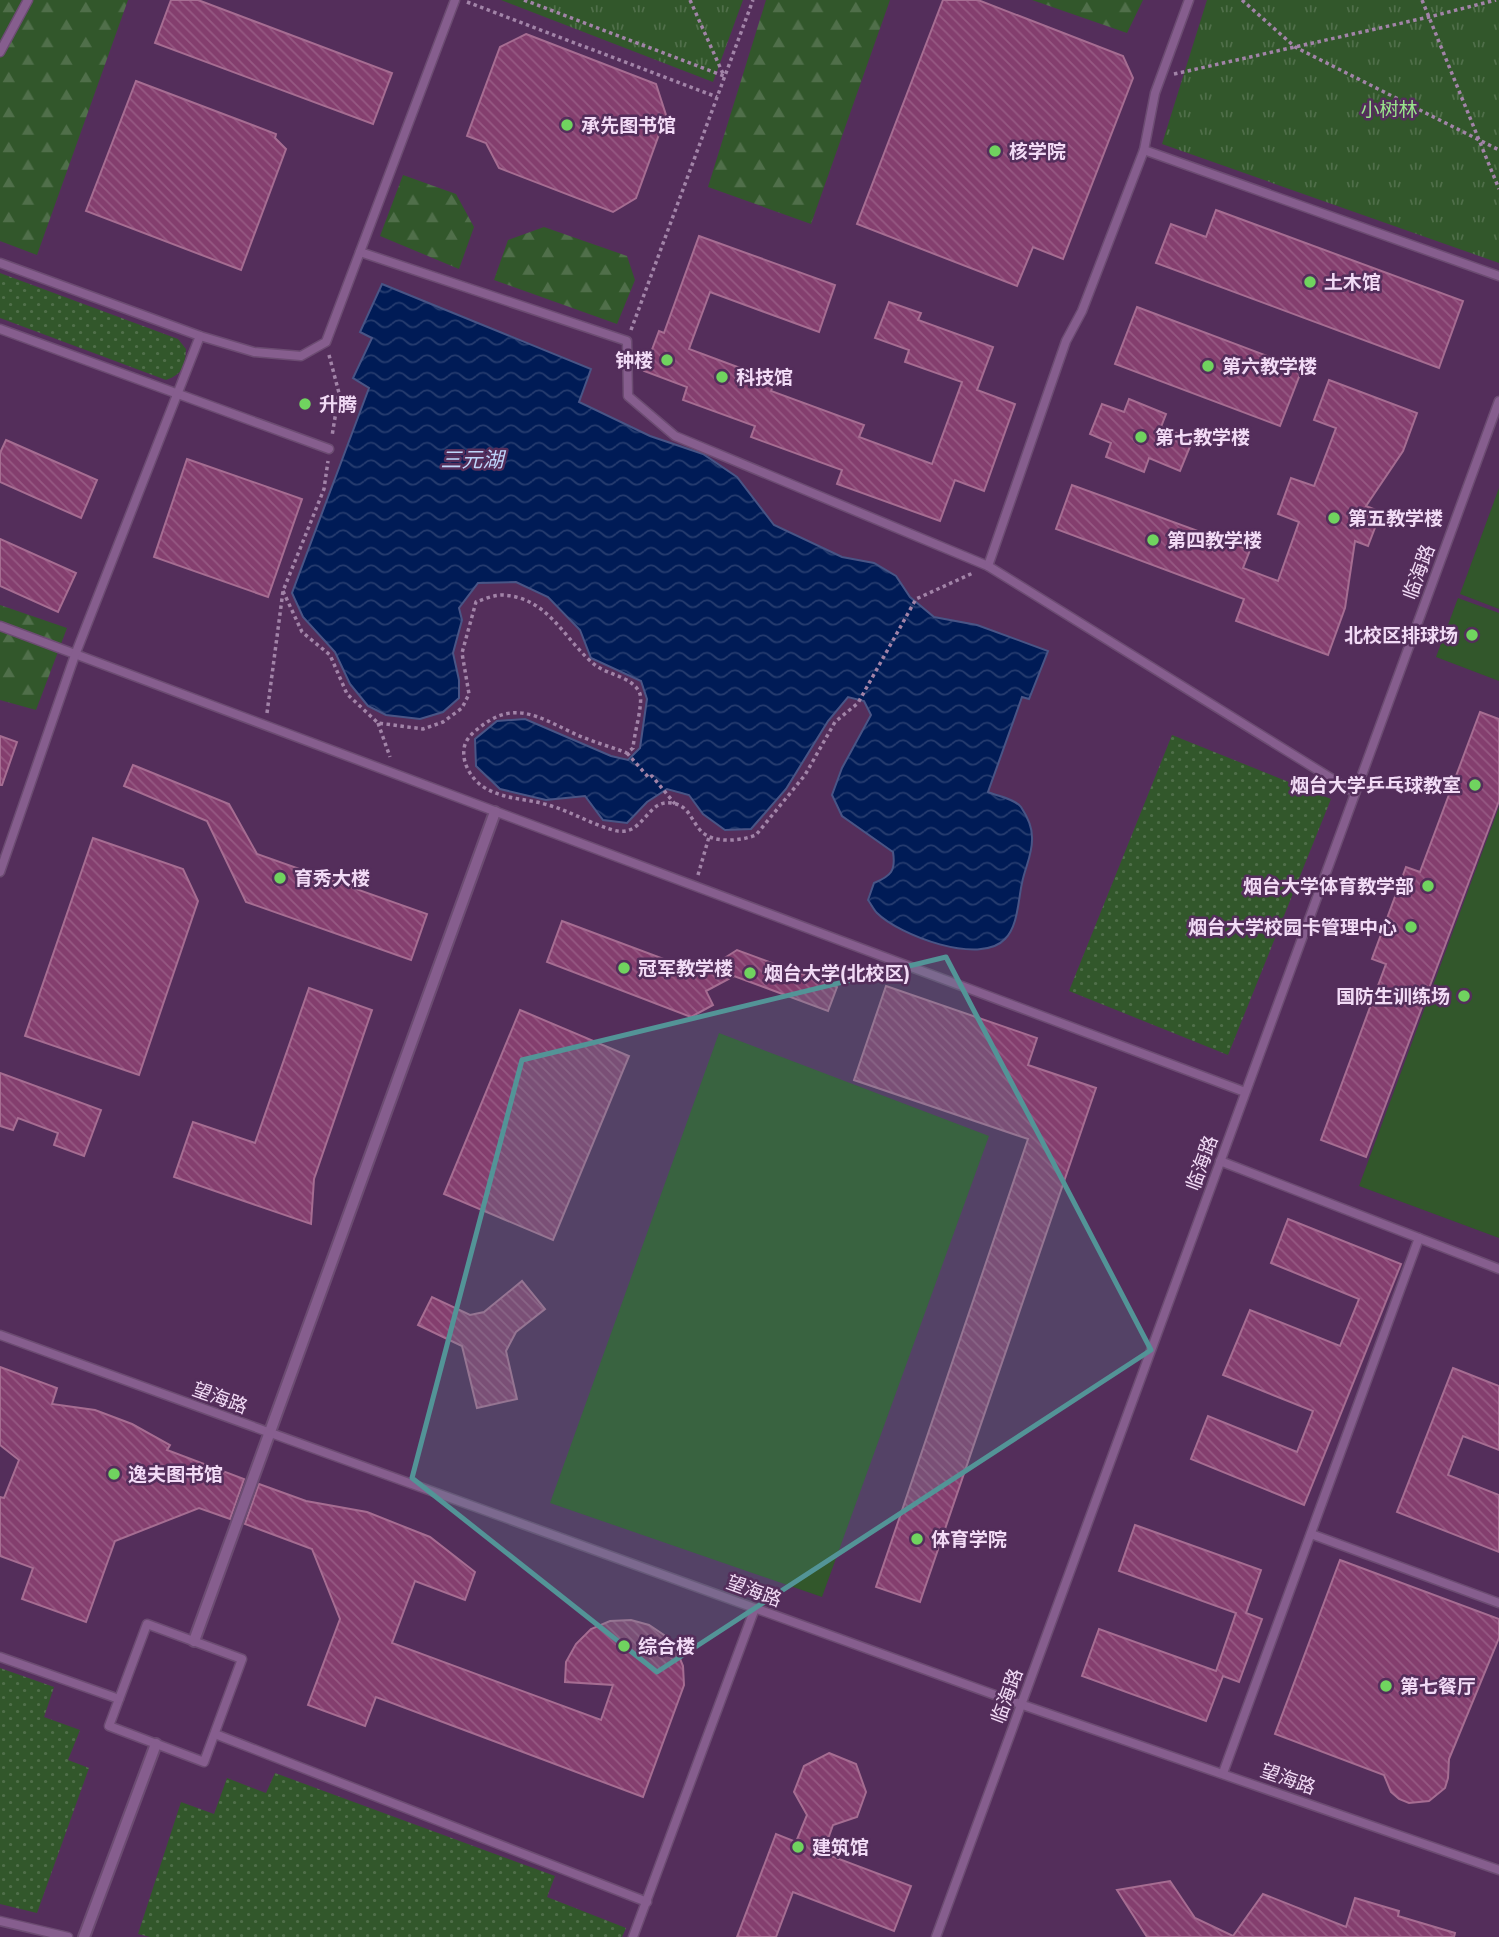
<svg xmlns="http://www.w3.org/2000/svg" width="1499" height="1937" font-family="Jost,'Noto Sans SC',sans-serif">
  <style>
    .grass { fill: url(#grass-dots) }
    .forest { fill: url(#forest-firs) }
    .park { fill: url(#park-tufts) }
    .garden { fill: #32572b }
    .water { fill: url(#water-waves); stroke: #495586; stroke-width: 2 }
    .building { fill: url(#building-back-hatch); stroke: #a66d92; stroke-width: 2 }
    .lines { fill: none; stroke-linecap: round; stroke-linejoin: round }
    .service-casing { stroke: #6c4c72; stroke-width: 11 }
    .pedestrian-casing { stroke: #6c4c72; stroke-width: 14 }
    .path { stroke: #a284a8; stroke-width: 3.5; stroke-dasharray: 3.5 3.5; stroke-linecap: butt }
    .service { stroke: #865e8e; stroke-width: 8 }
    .pedestrian { stroke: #865e8e; stroke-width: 10 }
    .marked { fill: #539497; fill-opacity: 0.2; stroke: #539497; stroke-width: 5; stroke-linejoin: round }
    .poi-dot { fill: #70d35f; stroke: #542e5b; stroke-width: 2.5 }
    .labels { text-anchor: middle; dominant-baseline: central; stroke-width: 5; stroke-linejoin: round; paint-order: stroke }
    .park-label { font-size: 19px; fill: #9ae68c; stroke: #542e5b }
    .poi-label { font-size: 19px; font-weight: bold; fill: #f2dbf6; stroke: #542e5b; text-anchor: start }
    .street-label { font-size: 19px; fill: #f2dbf6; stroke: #542e5b }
    .water-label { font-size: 21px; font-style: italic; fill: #bed5fa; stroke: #542e5b }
  </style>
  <defs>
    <pattern id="grass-dots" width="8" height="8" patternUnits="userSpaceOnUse" patternTransform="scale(1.75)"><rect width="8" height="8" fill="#32572b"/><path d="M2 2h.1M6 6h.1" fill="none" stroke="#506f4a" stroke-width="1.8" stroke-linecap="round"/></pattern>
    <pattern id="forest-firs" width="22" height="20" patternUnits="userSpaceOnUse" patternTransform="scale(1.75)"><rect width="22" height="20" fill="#32572b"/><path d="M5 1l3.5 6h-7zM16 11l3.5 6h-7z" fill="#506f4a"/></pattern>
    <pattern id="park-tufts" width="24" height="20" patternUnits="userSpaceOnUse" patternTransform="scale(1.75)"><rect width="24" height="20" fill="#32572b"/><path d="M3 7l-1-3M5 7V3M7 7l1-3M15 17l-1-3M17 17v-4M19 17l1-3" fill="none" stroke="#506f4a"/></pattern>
    <pattern id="water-waves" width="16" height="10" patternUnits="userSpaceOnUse" patternTransform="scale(1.75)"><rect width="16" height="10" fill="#001b56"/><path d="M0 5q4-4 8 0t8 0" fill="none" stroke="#263c6f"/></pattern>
    <pattern id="building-back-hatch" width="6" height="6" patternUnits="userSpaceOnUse" patternTransform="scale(1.75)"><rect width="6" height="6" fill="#843e6e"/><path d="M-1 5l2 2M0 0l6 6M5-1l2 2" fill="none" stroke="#965983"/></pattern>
  </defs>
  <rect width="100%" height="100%" fill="#542e5b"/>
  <!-- grass -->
  <g class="grass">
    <path d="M0,273L178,339L186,349C185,366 183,374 166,380L0,318Z"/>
    <polygon points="1172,735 1331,799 1228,1055 1069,991"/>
    <polygon points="0,1668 54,1687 44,1717 80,1730 68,1760 89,1768 37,1913 0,1904"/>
    <polygon points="275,1773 555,1876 547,1897 626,1928 622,1937 150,1937 138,1934 181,1802 214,1814 227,1778 266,1793"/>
  </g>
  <!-- forest -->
  <g class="forest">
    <polygon points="0,0 128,0 37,255 0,241"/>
    <polygon points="766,0 890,0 811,224 708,187"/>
    <polygon points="1032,0 1143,0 1127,33"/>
    <polygon points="403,175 456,194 474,227 459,269 380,236"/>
    <polygon points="544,227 627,256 635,280 617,324 494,280 508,240"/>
    <polygon points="0,605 67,628 36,710 0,700"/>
  </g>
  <!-- park -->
  <g class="park">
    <polygon points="501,0 743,0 713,82"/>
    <polygon points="1207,0 1499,0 1499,263 1162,144"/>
  </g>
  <!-- garden -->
  <g class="garden">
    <polygon points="1499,488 1499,609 1460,594"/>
    <polygon points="1458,598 1499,613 1499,681 1436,657"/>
    <polygon points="1499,807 1499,1238 1359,1186"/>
    <polygon points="719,1033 989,1136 822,1597 550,1503"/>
  </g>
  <!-- water -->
  <path class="water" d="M382,284L591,369L579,402L650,436L703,454L737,477L774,525L842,557L874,563L896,576L910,597L934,617L977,625L1048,651L1029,699L1022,697L988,792C997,796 1015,799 1021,807C1027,816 1032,827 1032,837C1033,854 1025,867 1022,883C1018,901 1018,926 1005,939C980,966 899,935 877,913C874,910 871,904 868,900L874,883C891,876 896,871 893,852L842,816L832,795L842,768L871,715L864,701L848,697L828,721L786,789L751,829L725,830L703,814L689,795L667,789L647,802L627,823L603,820L585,796L546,800L500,789L476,766L475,739L497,721L525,719L611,756L628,760L640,748L647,699L641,681L591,658L580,630L548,597L516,582L478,583L459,608L462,620L453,653L459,680V698L443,712L420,719L386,715L368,706L350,684L335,652L303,617L292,593L369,388L353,378L372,338L360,332Z"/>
  <!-- building -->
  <g class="building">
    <polygon points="171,0 198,0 392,73 373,124 155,43"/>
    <polygon points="943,0 978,0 1123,56 1133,78 1063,259 1033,247 1017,286 857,224"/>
    <polygon points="526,34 656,84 666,115 636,198 613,212 499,168 486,143 467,136 500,47"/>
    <polygon points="136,81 276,134 275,138 286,149 241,270 86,211"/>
    <polygon points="1216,210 1463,301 1439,368 1156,263 1171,224 1206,237"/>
    <polygon points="699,236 835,285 819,332 710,292 689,349 775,381 771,391 864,425 859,437 932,464 962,382 905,362 909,350 875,338 889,302 921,313 918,320 993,347 977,390 1015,404 984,491 955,480 940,521 837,484 842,470 751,437 755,426 683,400 687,387 644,371 659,331 664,333"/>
    <polygon points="1137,307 1302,369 1280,426 1115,364"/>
    <polygon points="1329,380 1417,413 1403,451 1366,506 1381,512 1368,546 1355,541 1345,608 1328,655 1236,621 1244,599 1056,529 1072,485 1250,550 1243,568 1278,581 1299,522 1278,514 1291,478 1314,486 1336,428 1314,420"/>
    <polygon points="1129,399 1166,414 1161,427 1193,439 1180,471 1149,458 1144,472 1106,457 1111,443 1090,434 1102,404 1124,412"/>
    <polygon points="6,440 97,480 81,518 0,482 0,453"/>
    <polygon points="187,459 302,499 268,597 154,557"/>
    <polygon points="0,539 76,573 58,612 0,586"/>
    <polygon points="1480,712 1499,719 1499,801 1366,1157 1321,1140 1386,964 1372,959 1406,867 1420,872"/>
    <polygon points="0,736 17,742 2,785 0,785"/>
    <polygon points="133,765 229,804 257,854 427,914 411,960 246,902 207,821 124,786"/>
    <polygon points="93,838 183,869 198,901 139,1075 25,1036"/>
    <polygon points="562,921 701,973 737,950 837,987 828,1011 734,976 706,991 713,1005 691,1017 547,962"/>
    <polygon points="886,986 1037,1038 1028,1065 1096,1088 920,1602 876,1587 1028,1139 854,1080"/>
    <polygon points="309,988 372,1010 314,1179 311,1224 174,1177 193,1122 255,1143"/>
    <polygon points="520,1010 629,1056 553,1240 444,1194"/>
    <polygon points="0,1073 101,1110 84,1156 54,1145 58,1133 18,1118 13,1130 0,1126"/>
    <polygon points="1288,1219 1401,1264 1304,1505 1191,1459 1208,1416 1297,1452 1313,1411 1223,1375 1250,1310 1340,1346 1359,1299 1271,1263"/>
    <polygon points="522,1281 545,1309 516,1332 506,1351 517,1399 477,1408 462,1346 418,1325 432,1297 470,1315 484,1312"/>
    <polygon points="0,1367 57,1388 52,1404 95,1410 132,1424 170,1445 167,1450 244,1479 230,1519 199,1508 115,1541 86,1622 22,1599 33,1568 0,1556 0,1497 4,1498 19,1460 0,1445"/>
    <polygon points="1453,1368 1499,1386 1499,1450 1463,1436 1448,1475 1499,1495 1499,1552 1397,1512"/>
    <polygon points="259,1484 306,1501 367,1512 430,1537 475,1572 465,1600 415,1581 392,1643 601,1720 613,1685 565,1682 566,1662 576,1644 591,1629 610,1621 631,1620 649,1625 664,1635 676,1649 683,1666 684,1685 643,1797 376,1697 365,1726 308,1705 340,1619 312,1549 245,1524"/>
    <polygon points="1135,1525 1261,1570 1246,1613 1262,1619 1239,1682 1223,1676 1206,1721 1082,1676 1099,1629 1216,1671 1236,1613 1119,1571"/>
    <polygon points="1340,1560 1499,1619 1499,1638 1449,1759 1448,1778 1445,1788 1429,1801 1409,1803 1399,1799 1391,1792 1384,1775 1275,1734"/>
    <polygon points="829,1753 856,1764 866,1792 857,1817 833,1825 823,1853 911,1886 894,1931 793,1892 776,1937 737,1937 776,1834 796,1842 807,1815 794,1792 804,1766"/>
    <polygon points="1170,1881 1195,1918 1233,1936 1263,1894 1346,1927 1355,1898 1399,1911 1398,1916 1455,1933 1454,1937 1147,1937 1117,1890"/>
  </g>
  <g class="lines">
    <!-- service casing -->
    <g class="service-casing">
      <g id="service">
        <polyline points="0,52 28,0"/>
        <polyline points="1144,150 1499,276"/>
        <polyline points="360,252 627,341 628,396 675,436 988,566 1066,341 1082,311 1144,150 1155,93 1189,0"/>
        <polyline points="0,263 200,336 254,352 301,356 326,342 455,0"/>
        <polyline points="0,329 329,449"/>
        <polyline points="988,566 1355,793"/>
        <polyline points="0,626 1245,1092"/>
        <polyline points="0,872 75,655 200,336"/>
        <polyline points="1220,1161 1499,1269"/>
        <polyline points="0,1335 1020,1704 1499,1870"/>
        <polyline points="1311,1534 1499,1603"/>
        <polygon points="147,1624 242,1659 204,1762 109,1726"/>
        <polyline points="0,1657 119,1699"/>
        <polyline points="215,1734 647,1902"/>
        <polyline points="1223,1773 1419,1238"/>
        <polyline points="0,1921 68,1937"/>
        <polyline points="633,1937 755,1608"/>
        <polyline points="936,1937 1499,401"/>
      </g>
    </g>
    <!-- pedestrian casing -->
    <g class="pedestrian-casing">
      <g id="pedestrian">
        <polyline points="194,1641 495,812"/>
        <polyline points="84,1937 156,1744"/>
      </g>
    </g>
    <!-- path -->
    <g class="path">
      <polyline points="524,0 724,76"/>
      <polyline points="690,0 724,76"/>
      <polyline points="1242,0 1295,47 1499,150"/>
      <polyline points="1422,0 1499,189"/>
      <polyline points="467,2 717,97"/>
      <polyline points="1174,74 1429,17 1496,0"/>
      <polyline points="631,330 753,0"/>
      <polyline points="329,355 339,393 332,436"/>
      <path d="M283,591L302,632L330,655L347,694L378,723L423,729L443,722L462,708L469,694L462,653L476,602C484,599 494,595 502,595C549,597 564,640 595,665C608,675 634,677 640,694C643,705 634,734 633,748L627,753C609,746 589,741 571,732C537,716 513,700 479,728C472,733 465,740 464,749C462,763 471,778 482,786C503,800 525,798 548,805C570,811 591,824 613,830C644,839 646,799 671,803C689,805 690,819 701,831C713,844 741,841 756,835L805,775L835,722L858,703L916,599L973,573"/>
      <polyline points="267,713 283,591 324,489 328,461"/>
      <polyline points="378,723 390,757"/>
      <polyline points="627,753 649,778 652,776 675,804"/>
      <polyline points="698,875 709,837"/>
    </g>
    <!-- service -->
    <use href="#service" class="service"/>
    <!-- pedestrian -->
    <use href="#pedestrian" class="pedestrian"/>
  </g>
  <!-- marked area -->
  <path class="marked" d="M946,957L1151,1350L657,1672L412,1478L522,1060Z"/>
  <!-- markers -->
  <g class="poi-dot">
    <circle cx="567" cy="125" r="7"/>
    <circle cx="995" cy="151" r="7"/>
    <circle cx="1310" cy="282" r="7"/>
    <circle cx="667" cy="360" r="7"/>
    <circle cx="1208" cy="366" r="7"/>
    <circle cx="722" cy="377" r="7"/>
    <circle cx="305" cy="404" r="7"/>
    <circle cx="1141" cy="437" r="7"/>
    <circle cx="1334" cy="518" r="7"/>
    <circle cx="1153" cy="540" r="7"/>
    <circle cx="1472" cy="635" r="7"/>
    <circle cx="1475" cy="785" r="7"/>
    <circle cx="280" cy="878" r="7"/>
    <circle cx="1428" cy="886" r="7"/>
    <circle cx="1411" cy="927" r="7"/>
    <circle cx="624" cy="968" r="7"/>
    <circle cx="750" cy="973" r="7"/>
    <circle cx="1464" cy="996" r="7"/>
    <circle cx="114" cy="1474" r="7"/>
    <circle cx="917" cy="1539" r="7"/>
    <circle cx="624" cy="1646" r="7"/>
    <circle cx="1386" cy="1686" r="7"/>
    <circle cx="798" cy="1847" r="7"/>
  </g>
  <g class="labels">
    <!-- park labels -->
    <g class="park-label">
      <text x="1389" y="109">小树林</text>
    </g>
    <!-- poi labels -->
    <g class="poi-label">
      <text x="581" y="125">承先图书馆</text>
      <text x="1009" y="151">核学院</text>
      <text x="1324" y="282">土木馆</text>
      <text x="653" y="360" text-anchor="end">钟楼</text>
      <text x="1222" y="366">第六教学楼</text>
      <text x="736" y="377">科技馆</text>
      <text x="319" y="404">升腾</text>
      <text x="1155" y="437">第七教学楼</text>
      <text x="1348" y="518">第五教学楼</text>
      <text x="1167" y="540">第四教学楼</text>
      <text x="1458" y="635" text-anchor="end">北校区排球场</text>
      <text x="1461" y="785" text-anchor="end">烟台大学乒乓球教室</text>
      <text x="294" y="878">育秀大楼</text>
      <text x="1414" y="886" text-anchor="end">烟台大学体育教学部</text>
      <text x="1397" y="927" text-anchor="end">烟台大学校园卡管理中心</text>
      <text x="638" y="968">冠军教学楼</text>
      <text x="764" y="973">烟台大学(北校区)</text>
      <text x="1450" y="996" text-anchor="end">国防生训练场</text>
      <text x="128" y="1474">逸夫图书馆</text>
      <text x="931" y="1539">体育学院</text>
      <text x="638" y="1646">综合楼</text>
      <text x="1400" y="1686">第七餐厅</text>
      <text x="812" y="1847">建筑馆</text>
    </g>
    <!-- street labels -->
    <g class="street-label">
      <text transform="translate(1419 572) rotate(-70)">临海路</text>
      <text transform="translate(1202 1163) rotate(-70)">临海路</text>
      <text transform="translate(220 1398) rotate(20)">望海路</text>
      <text transform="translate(754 1591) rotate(20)">望海路</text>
      <text transform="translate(1007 1696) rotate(-70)">临海路</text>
      <text transform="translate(1288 1779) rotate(19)">望海路</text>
    </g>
    <!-- water labels -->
    <g class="water-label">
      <text x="472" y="460">三元湖</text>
    </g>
  </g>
</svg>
